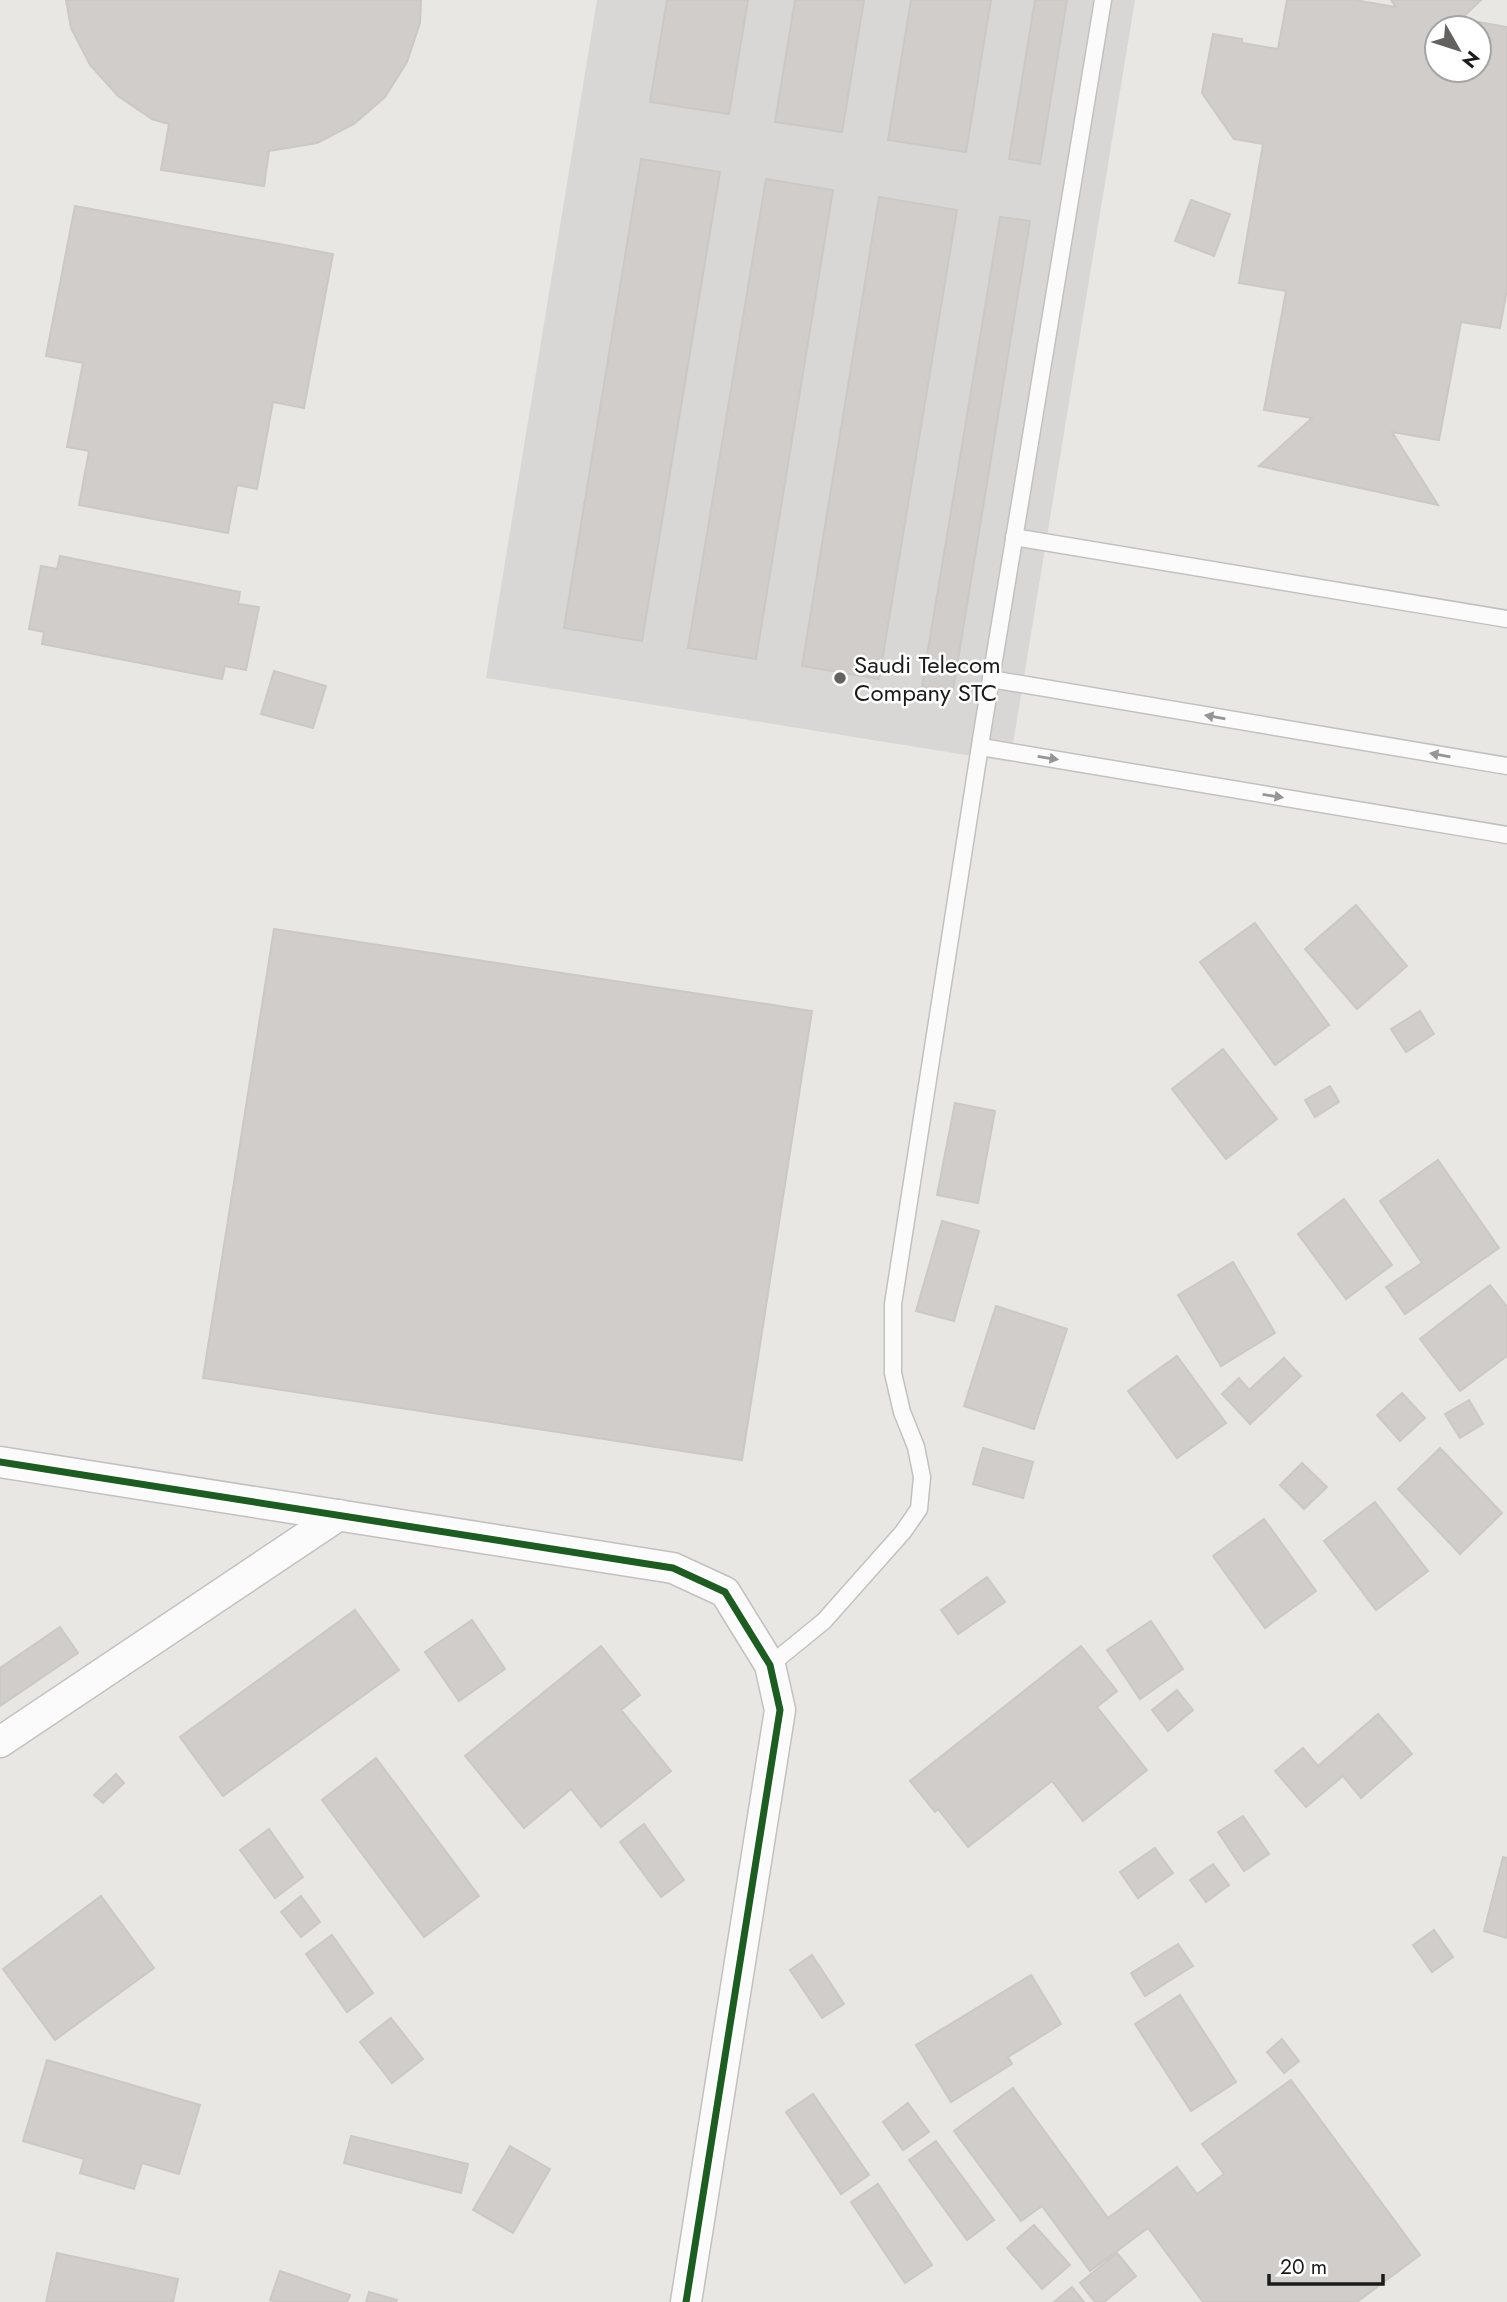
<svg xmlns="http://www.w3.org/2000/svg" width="1507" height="2302" font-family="Jost,sans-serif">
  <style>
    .residential { fill: #d8d7d5 }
    .building { fill: #d0cdcb; stroke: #ccc8c5; stroke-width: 2; fill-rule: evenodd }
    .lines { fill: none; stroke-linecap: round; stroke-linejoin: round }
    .service-casing { stroke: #c2c1c0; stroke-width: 19 }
    .minor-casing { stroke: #c2c1c0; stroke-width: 33 }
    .service { stroke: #fcfbfb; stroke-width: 16 }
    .minor { stroke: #fcfbfb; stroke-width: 30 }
    .cycleway-casing { stroke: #fff; stroke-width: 11 }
    .cycleway { stroke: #1b5e20; stroke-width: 7 }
    .oneway { fill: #979696 }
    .poi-dot { fill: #636261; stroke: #fff; stroke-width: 2.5 }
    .labels { text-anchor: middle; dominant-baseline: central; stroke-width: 5; stroke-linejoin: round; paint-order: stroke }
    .poi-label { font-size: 24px; fill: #1b1b1b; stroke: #fff; text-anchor: start }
  </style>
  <rect width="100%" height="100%" fill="#e9e7e4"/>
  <!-- residential -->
  <polygon class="residential" points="597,0 1135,0 1010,762 486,678"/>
  <!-- building -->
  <g class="building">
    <polygon points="66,0 421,0 420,23 407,62 385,97 354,124 317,143 269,151 264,186 161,170 169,124 152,119 118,96 90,65 71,28"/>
    <polygon points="667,0 748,0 729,114 650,102"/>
    <polygon points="795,0 864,0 842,132 775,122"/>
    <polygon points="911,0 991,0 966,152 888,140"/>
    <polygon points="1035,0 1067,0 1040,164 1009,159"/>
    <path d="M1287,0H1354L1396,7L1391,0H1481L1461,19L1507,27V289L1500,328L1461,322L1439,440L1392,432L1438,505L1259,466L1312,418L1264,410L1286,291L1239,283L1263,144L1234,139L1202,93L1213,34L1242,39V43L1278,49ZM1437,28H1479V70H1437Z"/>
    <polygon points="641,159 720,172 642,641 564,628"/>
    <polygon points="766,179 833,190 756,659 688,648"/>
    <polygon points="879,197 957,210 879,679 802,666"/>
    <polygon points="1191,200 1230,214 1214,256 1175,241"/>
    <polygon points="75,206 333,254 304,408 273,402 257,489 237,485 228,533 79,505 89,451 67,447 83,363 46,356"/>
    <polygon points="1000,217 1030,221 953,690 922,686"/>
    <polygon points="60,556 240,592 238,604 259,607 246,670 225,666 222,679 42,644 44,632 29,629 41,566 57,569"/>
    <polygon points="274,671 326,686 313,728 261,714"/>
    <polygon points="1356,905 1407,966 1357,1009 1305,949"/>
    <polygon points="1255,923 1329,1025 1275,1065 1200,962"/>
    <polygon points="274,929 812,1011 742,1460 203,1378"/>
    <polygon points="1420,1011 1434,1034 1406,1052 1391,1029"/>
    <polygon points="1223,1049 1277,1119 1226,1159 1172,1089"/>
    <polygon points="1330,1086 1339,1102 1315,1117 1305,1100"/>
    <polygon points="955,1103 995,1111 978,1203 937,1195"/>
    <polygon points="1438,1160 1499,1248 1405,1314 1386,1287 1422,1263 1380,1201"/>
    <polygon points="1344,1199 1392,1265 1346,1299 1298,1234"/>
    <polygon points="942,1221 979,1231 954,1321 916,1311"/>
    <polygon points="1233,1262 1275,1333 1221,1366 1178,1295"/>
    <polygon points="1490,1285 1507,1307 1507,1356 1460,1391 1420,1339"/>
    <polygon points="996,1306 1067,1329 1034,1429 964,1406"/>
    <polygon points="1177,1356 1226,1423 1177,1458 1128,1391"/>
    <polygon points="1284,1358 1301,1376 1250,1424 1222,1394 1239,1378 1249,1390"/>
    <polygon points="1402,1393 1425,1418 1400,1441 1377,1415"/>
    <polygon points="1469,1400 1483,1424 1460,1438 1445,1414"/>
    <polygon points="983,1448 1033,1462 1023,1498 973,1484"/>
    <polygon points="1440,1448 1502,1513 1460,1554 1398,1489"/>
    <polygon points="1302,1463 1327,1487 1304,1509 1280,1485"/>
    <polygon points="1375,1502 1428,1571 1376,1610 1324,1541"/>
    <polygon points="1264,1519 1316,1591 1265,1628 1213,1556"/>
    <polygon points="987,1577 1005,1602 958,1634 941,1610"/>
    <polygon points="355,1610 399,1670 223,1796 180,1737"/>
    <polygon points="472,1620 505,1669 459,1701 425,1652"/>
    <polygon points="1151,1621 1183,1669 1140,1699 1107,1650"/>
    <polygon points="60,1627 78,1653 0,1706 0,1668"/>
    <polygon points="601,1646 640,1695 621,1710 671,1771 601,1827 571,1789 524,1828 465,1756"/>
    <polygon points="1081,1646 1117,1691 1097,1707 1147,1770 1083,1821 1052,1781 968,1847 938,1809 935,1812 910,1781"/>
    <polygon points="1177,1690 1193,1710 1168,1731 1152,1710"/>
    <polygon points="1378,1714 1412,1754 1361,1798 1343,1776 1306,1807 1275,1771 1303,1748 1318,1766"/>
    <polygon points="376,1758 479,1896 424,1937 322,1800"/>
    <polygon points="116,1774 124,1783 103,1803 94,1795"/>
    <polygon points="1243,1816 1269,1854 1244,1871 1218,1832"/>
    <polygon points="644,1824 684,1880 661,1897 620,1842"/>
    <polygon points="269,1829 303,1877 275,1898 240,1850"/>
    <polygon points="1155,1848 1173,1873 1138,1898 1120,1872"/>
    <polygon points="1503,1857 1507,1858 1507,1938 1484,1931"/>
    <polygon points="1213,1864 1229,1885 1206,1902 1190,1880"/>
    <polygon points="101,1896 154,1968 55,2040 3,1969"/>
    <polygon points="301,1896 320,1922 301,1937 281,1912"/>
    <polygon points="1434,1930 1453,1957 1432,1972 1413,1945"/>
    <polygon points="332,1935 373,1993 347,2012 306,1954"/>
    <polygon points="1178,1944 1193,1966 1145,1996 1131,1973"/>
    <polygon points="812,1955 844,2004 822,2018 790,1970"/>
    <polygon points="1031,1975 1061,2024 1008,2057 1012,2064 951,2102 916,2045"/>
    <polygon points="1180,1995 1236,2082 1191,2111 1135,2024"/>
    <polygon points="391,2018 423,2059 392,2083 360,2042"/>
    <polygon points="1282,2039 1299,2061 1284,2073 1267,2052"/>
    <polygon points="47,2060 200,2105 179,2174 142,2163 134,2189 80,2173 84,2159 23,2141"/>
    <polygon points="1291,2080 1420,2255 1357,2302 1203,2302 1148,2228 1090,2271 1042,2206 1021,2221 954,2131 1013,2088 1108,2218 1177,2167 1197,2194 1224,2174 1202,2144"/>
    <polygon points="813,2094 869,2175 841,2194 786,2112"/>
    <polygon points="908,2103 929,2132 903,2150 883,2122"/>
    <polygon points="351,2136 468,2164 461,2193 344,2163"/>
    <polygon points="936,2141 994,2220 967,2240 909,2160"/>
    <polygon points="510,2146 550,2169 513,2233 473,2210"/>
    <polygon points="878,2184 932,2265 905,2283 851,2202"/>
    <polygon points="1034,2225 1070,2265 1042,2289 1007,2248"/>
    <polygon points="57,2253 178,2279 173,2302 46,2302"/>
    <polygon points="1117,2253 1136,2276 1104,2302 1095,2302 1080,2283"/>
    <polygon points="280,2271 350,2295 347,2302 276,2302 270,2300"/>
    <polygon points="1072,2287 1084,2302 1054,2302"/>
    <polygon points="369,2292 397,2300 396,2302 366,2302"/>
  </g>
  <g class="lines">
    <!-- service casing -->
    <g class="service-casing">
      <g id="service">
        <polyline points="1014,537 1507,619"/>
        <polyline points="991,679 1507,766"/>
        <polyline points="981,747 1507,835"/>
        <polyline points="770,1665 824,1621 903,1532 919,1509 922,1477 916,1447 902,1412 893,1373 893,1304 982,733 1103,0"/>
      </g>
    </g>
    <!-- minor casing -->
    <g class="minor-casing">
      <g id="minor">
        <polyline points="0,1462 673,1568 725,1592 770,1665 780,1710 686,2302"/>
        <polyline points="0,1742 339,1515"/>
      </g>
    </g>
    <!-- service -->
    <use href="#service" class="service"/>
    <!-- minor -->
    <use href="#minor" class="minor"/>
    <!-- cycleway casing -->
    <g class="cycleway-casing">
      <polyline id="cycleway" points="0,1462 673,1568 725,1592 770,1665 780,1710 686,2302"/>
    </g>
    <!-- cycleway -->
    <use href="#cycleway" class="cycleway"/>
  </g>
  <!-- one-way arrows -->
  <defs><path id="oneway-solid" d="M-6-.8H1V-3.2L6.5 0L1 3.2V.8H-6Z" transform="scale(1.75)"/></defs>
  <g class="oneway">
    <use href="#oneway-solid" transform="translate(1215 717) rotate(-170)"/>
    <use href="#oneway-solid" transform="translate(1440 755) rotate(-170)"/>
    <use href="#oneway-solid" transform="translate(1048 758) rotate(9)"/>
    <use href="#oneway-solid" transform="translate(1273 796) rotate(9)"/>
  </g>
  <!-- markers -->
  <circle class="poi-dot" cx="840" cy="678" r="7"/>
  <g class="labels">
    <!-- poi labels -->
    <g class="poi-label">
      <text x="854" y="664">Saudi Telecom<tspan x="854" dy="28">Company STC</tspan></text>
    </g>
  </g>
  <!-- north arrow -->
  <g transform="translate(1458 49) rotate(129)"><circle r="33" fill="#ffffff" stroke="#a4a4a4" stroke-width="2"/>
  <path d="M0-5L12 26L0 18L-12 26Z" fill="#636261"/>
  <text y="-10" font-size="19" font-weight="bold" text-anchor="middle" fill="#1b1b1b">N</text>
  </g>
  <!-- scale -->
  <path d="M1269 2274v10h114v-10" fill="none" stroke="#1b1b1b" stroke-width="3.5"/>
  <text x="1280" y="2274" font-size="21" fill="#1b1b1b" stroke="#ffffff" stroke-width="5" paint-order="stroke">20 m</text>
</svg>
